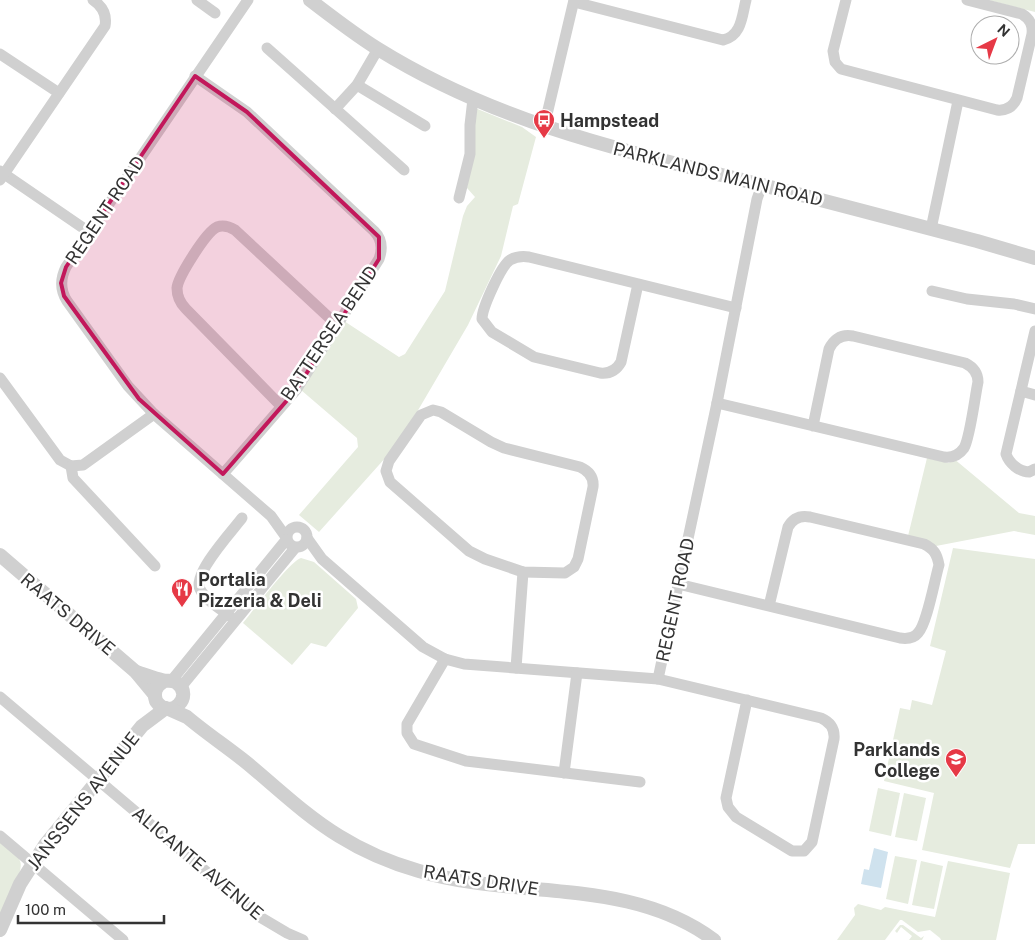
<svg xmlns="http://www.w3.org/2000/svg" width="1035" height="940" font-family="'Public Sans',sans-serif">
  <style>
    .green { fill: #e6ecdf }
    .water { fill: #cfe2ee }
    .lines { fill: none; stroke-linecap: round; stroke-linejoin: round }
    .minor { stroke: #d0d0d0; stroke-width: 11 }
    .tertiary { stroke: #d0d0d0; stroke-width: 14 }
    .marked { fill: #c2185b; fill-opacity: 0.2; stroke: #c2185b; stroke-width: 4; stroke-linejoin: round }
    .labels { text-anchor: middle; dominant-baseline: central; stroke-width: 5; stroke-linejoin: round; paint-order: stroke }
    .poi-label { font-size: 18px; font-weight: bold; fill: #333; stroke: #fff; text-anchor: start }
    .street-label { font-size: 18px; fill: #333; stroke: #fff }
  </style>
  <rect width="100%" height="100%" fill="#fff"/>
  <!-- green -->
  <g class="green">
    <polygon points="988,0 1035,0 1035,12"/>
    <polygon points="475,108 522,127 536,137 518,204 513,206 501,256 468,325 417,412 387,456 319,532 299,515 358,447 357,438 301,390 344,321 399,357 405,354 445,291 463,216 467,206 475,197 467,188"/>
    <polygon points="927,458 949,463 953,458 1019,513 1035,516 1035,535 1014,531 936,546 908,536"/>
    <polygon points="953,548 1035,559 1035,844 1018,844 1010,868 922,850 934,793 884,781 900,708 910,710 912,700 932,705 946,651 930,646"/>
    <path d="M301,558L314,562L356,599L358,608L326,647L311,643L292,665L243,623C253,611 290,561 301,558Z"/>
    <polygon points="878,788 900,793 891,836 869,831"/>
    <polygon points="904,793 926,798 917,841 895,837"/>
    <path d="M0,842C6,847 17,853 20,861C25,871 5,904 0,916Z"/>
    <polygon points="895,856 917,860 908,904 886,899"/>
    <polygon points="921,861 943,866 934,909 912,905"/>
    <polygon points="948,861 1010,873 996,940 941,940 940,938 930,930 918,932 902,920 900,920 885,940 837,940 855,915 854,908 858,904 881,910 885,907 935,917"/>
    <polygon points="900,925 903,925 921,938 924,936 922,940 909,940 912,936 901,927 897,933 895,931"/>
  </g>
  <!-- water -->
  <polygon class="water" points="874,848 888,852 881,888 861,884 864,869 869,870"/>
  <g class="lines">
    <!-- minor -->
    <g class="minor">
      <polyline points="197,0 215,13"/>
      <path d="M248,0L66,267C60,279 60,290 67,301L128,386L154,414L271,516L286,537"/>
      <path d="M846,0L833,51L835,62L841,69L997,110C1006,111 1013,107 1017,98L1032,34C1033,25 1030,19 1022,14L967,0"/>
      <path d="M574,2L723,40C742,36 742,15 746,0"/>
      <polyline points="267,48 404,170"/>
      <polyline points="0,54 59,93"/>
      <path d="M195,76L247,112L374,231C382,239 383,248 379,259L296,390L223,474"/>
      <polyline points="357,85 425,126"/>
      <polyline points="335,109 357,85 378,49"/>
      <polyline points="544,127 574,0"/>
      <polyline points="0,171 89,232"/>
      <path d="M0,180L105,26C107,15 102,6 93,0"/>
      <polyline points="459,198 470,154 470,125 473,99"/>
      <polyline points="931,229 958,101"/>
      <path d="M638,284L621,362C616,371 609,374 600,373L534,357L492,332L482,319C482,308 501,266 510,260C517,256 522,256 529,257L736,308"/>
      <polyline points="932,291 967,299 1014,304 1035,309"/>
      <path d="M1035,331L1006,454C1009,463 1019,472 1029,472L1035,469"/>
      <polyline points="0,378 60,460 71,466 83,465 154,414"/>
      <polyline points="1021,391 1035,395"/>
      <path d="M717,403L944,457C952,458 959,455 964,448C970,438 975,396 978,382C978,373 973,367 965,363L853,336C842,334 834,339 829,349L813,426"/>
      <path d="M281,406L186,309C180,303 177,297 177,288C178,277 206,232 217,227C223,225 230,227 235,230L337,325"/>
      <path d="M433,410L441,412L491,442L504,448L580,467C589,471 594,477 593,487L578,559L574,567L565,573L523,572L485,559L469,551L390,482L386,471L389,461L421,415Z"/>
      <polyline points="71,466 73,478 155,566"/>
      <circle cx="297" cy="537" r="10"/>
      <path d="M307,538L322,559L423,647L445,659L464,664L658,679L821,718C830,722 835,729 834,739L812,842L804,851H792L736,817L728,807L726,798L747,700"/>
      <path d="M678,584L900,638C907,639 914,638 918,633C927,624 935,578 939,565C937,554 934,549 924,544L810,517C800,515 793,518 788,527L769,606"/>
      <path d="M231,617C221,609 205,600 200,589C192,574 233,530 242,518"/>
      <polyline points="445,659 407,724 407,733 414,744 466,761 640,782"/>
      <polyline points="516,668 523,572"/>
      <polyline points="658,679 717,403 757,199 762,185"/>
      <polyline points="172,680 286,540"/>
      <polyline points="181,687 295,548"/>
      <polyline points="0,697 260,917 287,933 303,940"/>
      <polyline points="564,773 577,673"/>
      <polyline points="0,836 123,940"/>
    </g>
    <!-- tertiary -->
    <g class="tertiary">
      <path d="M310,0C332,17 354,34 378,49C494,121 615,149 746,181C823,200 900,221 977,241L1035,258"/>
      <polyline points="0,555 136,672 155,695"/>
      <path d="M136,672C144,674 153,678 162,680C167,682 172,679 177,683C195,696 170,722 156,701C153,692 156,686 164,681"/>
      <path d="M169,709L187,717C206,733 227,747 247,763C277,788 306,816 339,836C363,851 391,863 419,871C516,900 628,876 714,940"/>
      <polyline points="0,930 20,884 45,845 142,726 166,708"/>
    </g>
  </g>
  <!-- marked area -->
  <path class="marked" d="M195,76L247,112L379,237V259L296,390L223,474L139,399L64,296L61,283L66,267Z"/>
  <!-- icons -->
  <defs>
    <g id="bus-pin" transform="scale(1.125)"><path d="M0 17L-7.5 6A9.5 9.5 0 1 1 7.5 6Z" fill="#e63946" stroke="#fff"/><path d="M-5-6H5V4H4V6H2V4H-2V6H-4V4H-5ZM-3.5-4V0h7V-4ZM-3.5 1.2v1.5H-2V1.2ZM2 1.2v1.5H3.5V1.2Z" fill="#fff"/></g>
    <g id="restaurant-pin" transform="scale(1.125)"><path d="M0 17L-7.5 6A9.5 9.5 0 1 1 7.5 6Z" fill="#e63946" stroke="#fff"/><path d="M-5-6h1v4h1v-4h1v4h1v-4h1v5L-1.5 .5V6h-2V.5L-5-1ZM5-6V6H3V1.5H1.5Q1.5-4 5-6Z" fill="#fff"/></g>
    <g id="school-pin" transform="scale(1.125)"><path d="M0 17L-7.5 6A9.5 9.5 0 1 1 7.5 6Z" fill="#e63946" stroke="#fff"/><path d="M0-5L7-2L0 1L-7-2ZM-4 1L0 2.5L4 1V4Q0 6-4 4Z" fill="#fff"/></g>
  </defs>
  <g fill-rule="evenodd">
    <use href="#bus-pin" x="544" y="120"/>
    <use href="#restaurant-pin" x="182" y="589"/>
    <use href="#school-pin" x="956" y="759"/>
  </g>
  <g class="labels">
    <!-- poi labels -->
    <g class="poi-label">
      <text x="560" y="120">Hampstead</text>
      <text x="198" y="579">Portalia<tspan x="198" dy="21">Pizzeria &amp; Deli</tspan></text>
      <text x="940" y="749" text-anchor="end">Parklands<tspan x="940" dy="21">College</tspan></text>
    </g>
    <!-- street labels -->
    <g class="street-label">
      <text transform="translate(718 174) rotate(14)">PARKLANDS MAIN ROAD</text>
      <text transform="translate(105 210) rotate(-56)">REGENT ROAD</text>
      <text transform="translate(329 333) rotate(-56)">BATTERSEA BEND</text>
      <text transform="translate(675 600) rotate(-78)">REGENT ROAD</text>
      <text transform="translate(68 614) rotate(40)">RAATS DRIVE</text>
      <text transform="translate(83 801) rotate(-52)">JANSSENS AVENUE</text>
      <text transform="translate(198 863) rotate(40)">ALICANTE AVENUE</text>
      <text transform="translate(481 880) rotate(9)">RAATS DRIVE</text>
    </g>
  </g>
  <!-- north arrow -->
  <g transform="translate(995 40) rotate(42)"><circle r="24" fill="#ffffff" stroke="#adadad"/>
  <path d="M0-4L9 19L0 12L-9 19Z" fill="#e63946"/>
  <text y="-8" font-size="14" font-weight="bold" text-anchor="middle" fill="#333333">N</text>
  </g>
  <!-- scale -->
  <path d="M18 915v8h146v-8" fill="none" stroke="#333333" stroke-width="2.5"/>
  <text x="25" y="915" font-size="15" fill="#333333" stroke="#ffffff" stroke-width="4" paint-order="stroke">100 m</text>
</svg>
